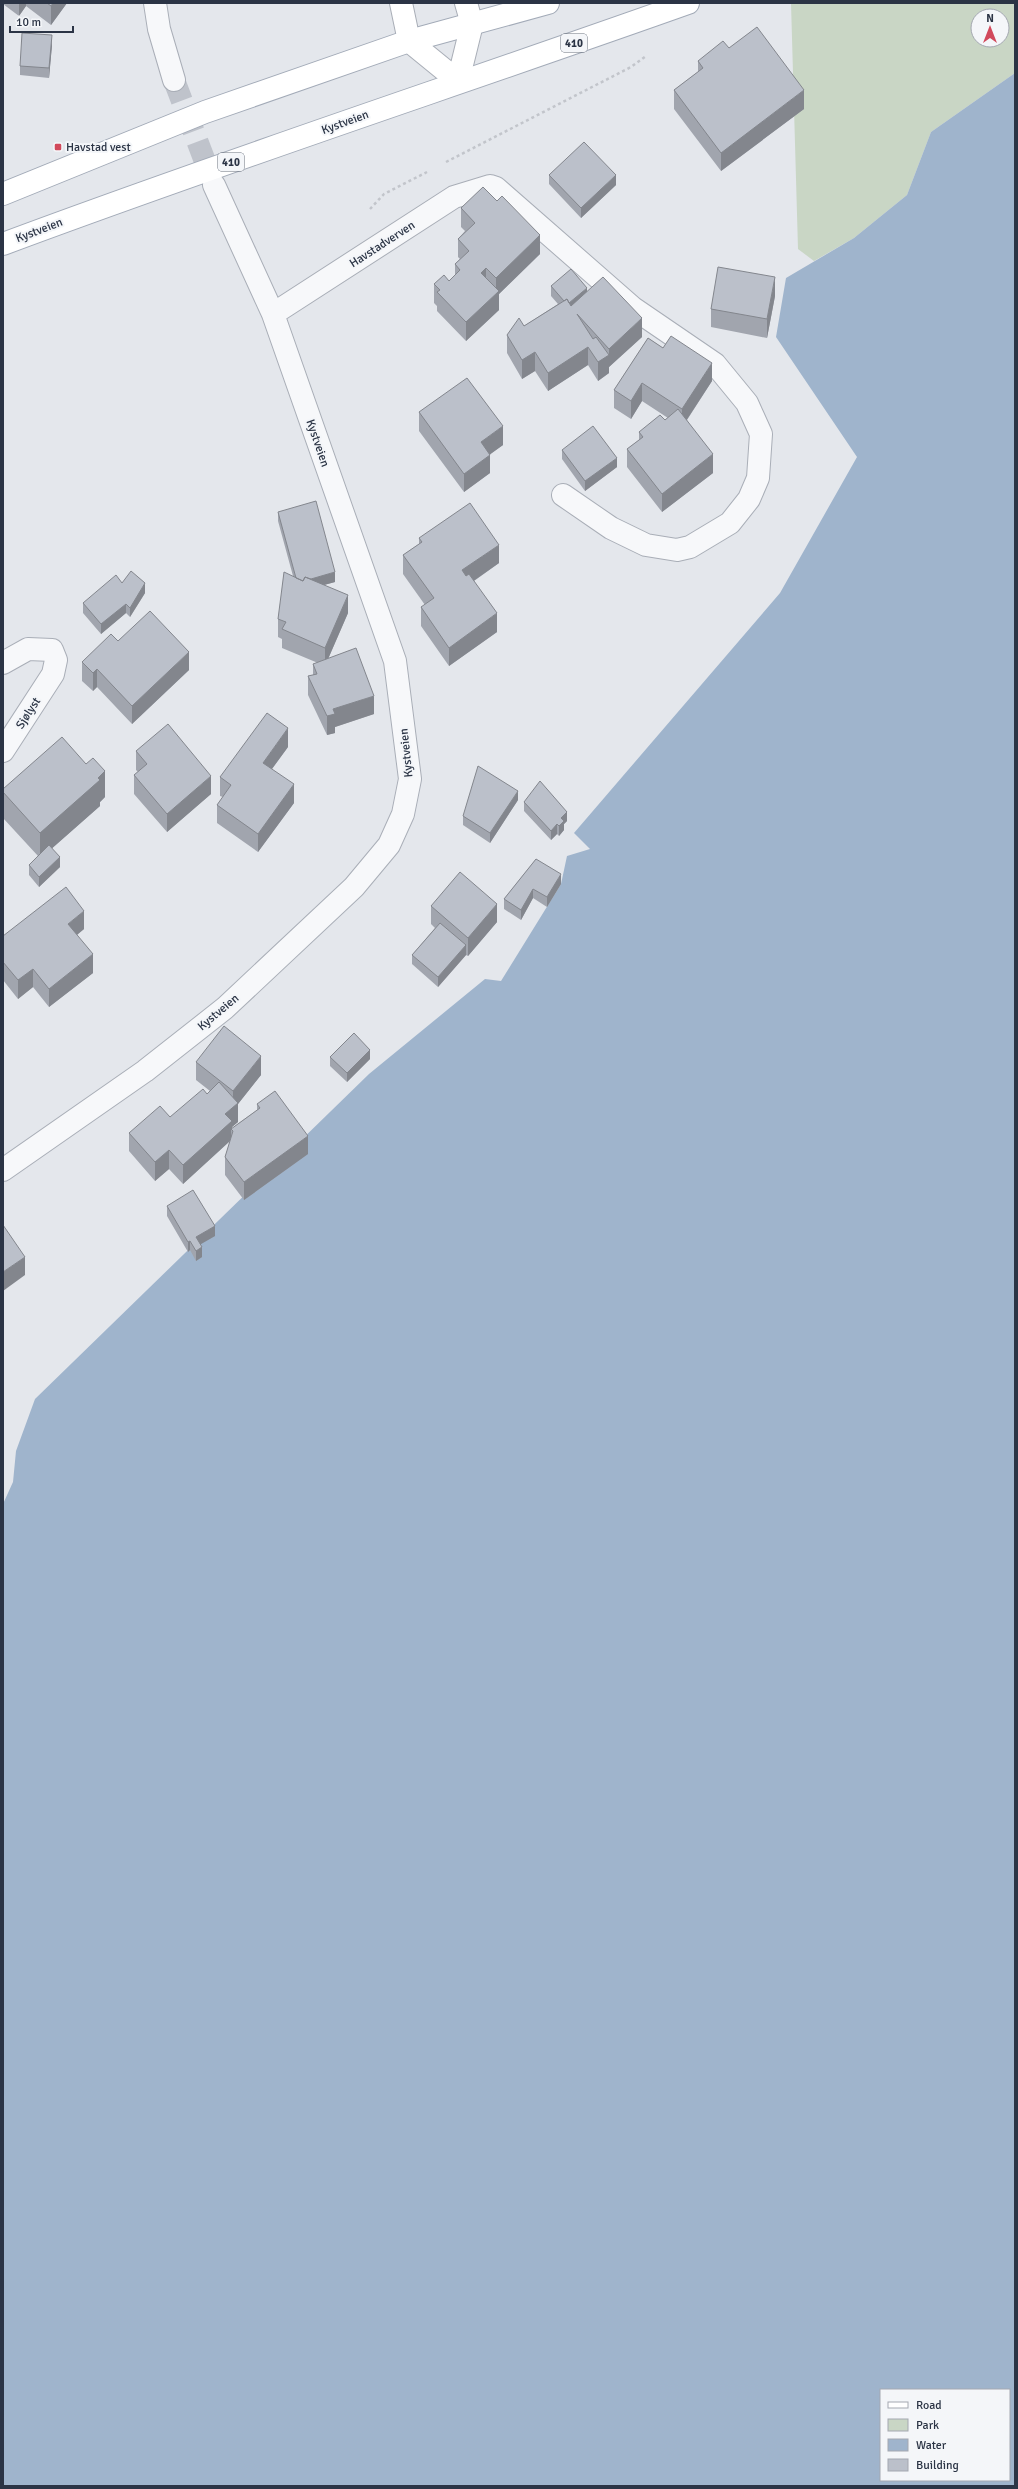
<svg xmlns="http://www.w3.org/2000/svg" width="1018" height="2489" font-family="Signika,sans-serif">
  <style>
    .green { fill: #c9d6c5; fill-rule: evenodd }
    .water { fill: #9fb4cc; fill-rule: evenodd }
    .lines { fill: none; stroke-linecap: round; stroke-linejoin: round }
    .street-tunnel { stroke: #bfc3cb; stroke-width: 22; stroke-dasharray: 22 11; stroke-linecap: butt }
    .street-casing { stroke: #a9aeb7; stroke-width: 24 }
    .secondary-casing { stroke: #a9aeb7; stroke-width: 24 }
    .primary-casing { stroke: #a3abb8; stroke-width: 24 }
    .path { stroke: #c2c5cb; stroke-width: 2.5; stroke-dasharray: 3 3; stroke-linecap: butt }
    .street { stroke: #f7f8fa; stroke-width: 22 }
    .secondary { stroke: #fff; stroke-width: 22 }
    .primary { stroke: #fff; stroke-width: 22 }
    .wall { fill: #a1a5ae }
    .shaded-wall { fill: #83868d }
    .building { fill: #bbc0ca; stroke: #83868d }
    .poi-dot { fill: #d1495b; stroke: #f4f6f9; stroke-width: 1.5 }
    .labels { text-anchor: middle; stroke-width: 4; stroke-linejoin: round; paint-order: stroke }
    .shield { fill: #f4f6f9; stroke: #676e7b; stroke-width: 1 }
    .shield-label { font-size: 11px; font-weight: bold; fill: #2b3445 }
    .street-label { font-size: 12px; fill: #2b3445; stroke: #f4f6f9 }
    .poi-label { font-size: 12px; fill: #2b3445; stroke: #f4f6f9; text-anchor: start }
  </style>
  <rect width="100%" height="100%" fill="#e4e7ec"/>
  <path class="green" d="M791,3h224v70l-84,59 -24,63 -53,43 -40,23 -16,-12zM978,16h24v24h-24z"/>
  <path class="water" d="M1015,73v2413h-1012v-982l10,-22 3,-31 19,-52 334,-325 116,-95 16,2 60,-97 6,-28 23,-7 -16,-16 206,-240 77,-136 -81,-120 10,-59 68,-40 53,-43 24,-63zM881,2390h128v90h-128z"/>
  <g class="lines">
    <path class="street-tunnel" d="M174,80l40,105"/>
    <defs>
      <path id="street" d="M155,3l4,26 15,51
        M273,314l181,-117 36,-11 6,2 137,120 82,56 32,39 14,31 -3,44 -9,21 -19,24 -40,24 -13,3 -31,-5 -35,-17 -48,-33
        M3,663l25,-14 24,1 4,10 -3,14 -50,77
        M3,1170l142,-99 80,-63 129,-121 35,-42 14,-31 7,-35 -15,-118 -122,-347 -59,-129"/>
      <path id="secondary" d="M401,3l8,38 49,40 14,-57 -6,-21"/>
      <path id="primary" d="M3,194l202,-82 204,-71 139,-38
        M3,244c227,-85 457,-160 685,-241"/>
    </defs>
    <use href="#street" class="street-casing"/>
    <use href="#secondary" class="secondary-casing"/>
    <use href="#primary" class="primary-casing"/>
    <path class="path" d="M446,162l185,-95 15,-11
      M370,209l14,-15 43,-22"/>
    <use href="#street" class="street"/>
    <use href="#secondary" class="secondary"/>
    <use href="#primary" class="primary"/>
  </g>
  <path class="wall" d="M3,3h64l-16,22 -25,-19 -7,10 -16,-12z
    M52,45l-3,33 -29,-3v-9z
    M729,48l75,61 -83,62 -47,-62v-19l24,-18v-11z
    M549,175l67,10 -35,33 -32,-34z
    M461,208l79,46 -41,40v16l-33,31 -29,-30v-5l-3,-3v-19l15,-3 6,-6v-11l5,-5 -2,-2v-18l7,-8 -4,-4z
    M551,286l36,5 55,46 -33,30v6l-11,8 -10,-16 -40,26 -13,-20 -13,8 -15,-26v-18l17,-9 34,-22 -7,-8z
    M775,296l-8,42 -56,-11v-18z
    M648,338l64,43 -25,39 26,53 -51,39 -35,-45v-18l12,-9v-8l26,-12 3,-2 -26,-17 -11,18 -17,-11v-18z
    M419,412l84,33 -13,9v19l-26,19 -45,-61z
    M562,450l55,17 -32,24 -23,-32z
    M278,512l57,70 -11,3 24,28 -20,46 46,55 -39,13v6l-8,2 -19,-40v-19l5,-1v-11l5,-1 -36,-15v-9l-4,-2v-18l15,-43 -15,-55z
    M419,538l80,25 -25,18 23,51 -48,34 -28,-40v-19l4,-2 -22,-31v-19l16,-11z
    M122,583l23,10 -15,24 -4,-4 -25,21 -18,-21v-10z
    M118,641l71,29 -57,54 -35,-37 -4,4 -11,-10v-19z
    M288,747l-16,22 22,34 -36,49 -41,-29v-18l6,-8 -3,-1v-19z
    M136,751l75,43 -44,38 -33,-38v-19l4,-3 -2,-2z
    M3,789l102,8 -5,5v4l-48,42 8,19 -21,20 -10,-12v-10l9,-9 -35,-38z
    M518,800l-28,43 -27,-18v-9z
    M524,802l43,19 -3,3v6l-5,6 -2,-2 -6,6 -27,-29z
    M536,859l25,25 -14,23 -14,-9 -12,22 -17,-11v-10z
    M431,906l66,16 -29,34 -2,-1 -28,32 -26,-23v-9l23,-27 -4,-4z
    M84,929l-7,6 16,38 -44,34 -16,-20 -15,12 -15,-19v-44z
    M330,1057l40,2 -23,23 -17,-16z
    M196,1062l65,13 -23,29v18l-6,5v1l25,-18v-6l51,50 -64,46 -19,-25v-18l5,-16 -47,43 -14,-15 -14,12 -26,-30v-18l41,-16 37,-23 3,-3 -14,-11z
    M167,1206l48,30 -15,8 2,13 -6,4 -6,-11 -2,2 -21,-36z"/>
  <path class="shaded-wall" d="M19,3h7v3l-7,10z
    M53,3h14l-16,22v-19z
    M52,35v10l-3,33v-10z
    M804,90v19l-83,62v-18z
    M616,175v10l-35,33v-10z
    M540,235v19l-41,40v16l-33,31v-19l30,-28v-16z
    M486,268v19l-5,-14z
    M775,277v19l-8,42v-19z
    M587,288v9l-20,18v-10z
    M642,318v19l-33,30v-18z
    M588,347v18l-40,26v-18z
    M535,352v19l-13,8v-19z
    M609,355v18l-11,8v-19z
    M712,363v18l-30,46v-18z
    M642,383v18l-11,18v-18z
    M503,426v19l-22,16v-19z
    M713,454v19l-51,39v-18z
    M490,455v18l-26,19v-18z
    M617,458v9l-32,24v-10z
    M499,545v18l-37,26v-19z
    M335,572v10l-37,10v-9z
    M145,583v10l-15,24v-9z
    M348,595v18l-23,53v-18z
    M126,604v9l-25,21v-10z
    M497,613v19l-48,34v-18z
    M189,652v18l-57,54v-18z
    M97,669v18l-4,4v-18z
    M374,696v18l-39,13v6l-8,2v-19l6,-7z
    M288,728v19l-25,34v-18z
    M105,771v26l-5,5v4l-60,53v-26z
    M211,776v18l-44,38v-18z
    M294,784v19l-36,49v-18z
    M518,791v9l-28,43v-10z
    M567,812v9l-3,3v6l-5,6v-10l2,-8z
    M557,824v10l-6,6v-9z
    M60,857v10l-21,20v-10z
    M561,874v10l-14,23v-10z
    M533,889v9l-12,22v-10z
    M497,904v18l-29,34v-18z
    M84,911v18l-16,13v-18z
    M466,945v10l-28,32v-10z
    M93,954v19l-44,34v-18z
    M33,969v18l-15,12v-19z
    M370,1050v9l-23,23v-9z
    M261,1056v19l-23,29v18l-6,5v3l-1,-1v11l-48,44v-19l42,-51 8,-7v-16z
    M308,1136v18l-64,46v-18z
    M169,1150v19l-14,12v-19z
    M215,1226v10l-19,11v-10z
    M190,1241v9l-2,2v-10z
    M202,1247v10l-6,4v-10z
    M25,1257v18l-22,16v-19z"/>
  <path class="building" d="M47,3h6l-2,3z
    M757,27l47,63 -83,63 -47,-63 29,-22 -5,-7 25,-20 6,7z
    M22,33l30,2 -3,33 -29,-2z
    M584,142l32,33 -35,33 -32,-33z
    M483,187l14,14 5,-5 38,39 -44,43 -10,-10 -5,5 18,18 -33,31 -29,-30 3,-2 -6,-6 10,-9 5,6 11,-11 -5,-6 14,-13 -11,-12 17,-16 -14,-15z
    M718,267l57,10 -8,42 -56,-10z
    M571,269l16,19 -18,15 -2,-4 -3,2 -13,-15z
    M603,277l39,41 -33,31 -32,-35 16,25 3,-2 13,18 -11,7 -10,-15 -40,26 -13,-21 -13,8 -15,-25 12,-17 5,8 43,-27 4,7z
    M671,336l41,27 -30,46 -40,-26 -11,18 -17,-11 34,-52 15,10z
    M467,378l36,48 -22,16 9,13 -26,19 -45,-62z
    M678,409l35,45 -51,40 -35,-45 16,-12 -4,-5 21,-17 5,5z
    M593,426l24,32 -32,23 -23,-31z
    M316,501l19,71 -24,7 -6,-2 -2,4 -7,-3 -18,-66z
    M470,503l29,42 -37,25 4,6 3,-2 28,39 -48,35 -28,-41 13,-9 -31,-43 19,-13 -3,-4z
    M131,571l14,12 -15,25 -4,-4 -25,20 -18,-21 33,-28 6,8z
    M284,572l19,9 2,-4 43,18 -23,53 -43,-19 4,-7 -8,-3z
    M150,611l39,41 -57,54 -35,-37 -4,4 -11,-11 29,-28 7,7z
    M356,648l18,48 -41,13 2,5 -8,2 -19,-40 9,-2 -4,-10z
    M267,713l21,15 -25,35 31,21 -36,50 -41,-29 14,-20 -11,-8z
    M168,724l43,52 -44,38 -33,-39 13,-11 -11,-13z
    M62,737l24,27 7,-6 12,13 -7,7 2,2 -60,53 -37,-41v-3z
    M478,766l40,25 -28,42 -27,-17z
    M540,781l27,31 -6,6 3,3 -5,5 -2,-2 -6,7 -27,-29z
    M49,845l11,12 -21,20 -10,-12z
    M536,859l25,15 -14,23 -14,-8 -12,21 -17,-11z
    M460,872l37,32 -29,34 -37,-32z
    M66,887l18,24 -16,13 25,30 -44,35 -16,-20 -15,11 -15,-18v-26z
    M440,923l26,22 -28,32 -26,-22z
    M224,1026l37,30 -28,35 -37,-29z
    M354,1033l16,17 -23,23 -17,-16z
    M219,1082l19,21 -13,11 7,7 -49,44 -14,-15 -14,12 -26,-29 31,-27 10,11 33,-28 4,5z
    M275,1091l33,45 -64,46 -19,-25 8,-26 -2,-2 29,-21 -3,-4z
    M193,1190l22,36 -19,11 6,10 -6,4 -6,-10 -2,1 -21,-36z
    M3,1225l22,32 -22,15z"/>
  <rect class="poi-dot" x="54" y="143" width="8" height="8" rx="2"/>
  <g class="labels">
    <g class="shield">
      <rect x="561" y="34" width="26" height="18" rx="3"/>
      <rect x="218" y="153" width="26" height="18" rx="3"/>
    </g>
    <g class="shield-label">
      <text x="574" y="47">410</text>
      <text x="231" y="166">410</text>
    </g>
    <g class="street-label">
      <text transform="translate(345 122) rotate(-20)" y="4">Kystveien</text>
      <text transform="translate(39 230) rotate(-21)" y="4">Kystveien</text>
      <text transform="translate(382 244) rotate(-33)" y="4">Havstadverven</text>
      <text transform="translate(318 443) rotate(71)" y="4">Kystveien</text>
      <text transform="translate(28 713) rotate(-57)" y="4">Sjølyst</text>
      <text transform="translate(406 753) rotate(-96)" y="4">Kystveien</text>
      <text transform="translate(218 1012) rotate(-40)" y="4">Kystveien</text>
    </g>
    <g class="poi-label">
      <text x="66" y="151">Havstad vest</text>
    </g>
  </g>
  <rect width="1018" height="2489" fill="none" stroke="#2b3445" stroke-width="8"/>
  <rect x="880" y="2389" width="130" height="92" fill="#f4f6f9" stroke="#a4a8b1"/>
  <rect x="888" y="2402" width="20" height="6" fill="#ffffff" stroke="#a4a8b1"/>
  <text x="916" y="2409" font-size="12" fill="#2b3445">Road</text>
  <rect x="888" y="2419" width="20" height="12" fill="#c9d6c5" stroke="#a4a8b1"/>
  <text x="916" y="2429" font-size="12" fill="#2b3445">Park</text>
  <rect x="888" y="2439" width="20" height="12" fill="#9fb4cc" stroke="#a4a8b1"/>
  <text x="916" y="2449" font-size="12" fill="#2b3445">Water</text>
  <rect x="888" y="2459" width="20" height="12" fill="#bbc0ca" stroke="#a4a8b1"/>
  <text x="916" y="2469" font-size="12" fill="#2b3445">Building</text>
  <g transform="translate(990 28)"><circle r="19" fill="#f4f6f9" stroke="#a4a8b1"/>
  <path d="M0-3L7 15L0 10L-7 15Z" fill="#d1495b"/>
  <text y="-6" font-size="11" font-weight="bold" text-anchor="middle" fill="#2b3445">N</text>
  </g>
  <path d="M10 26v6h63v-6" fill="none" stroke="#2b3445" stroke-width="2"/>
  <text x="16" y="26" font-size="12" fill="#2b3445" stroke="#f4f6f9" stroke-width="3" paint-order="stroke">10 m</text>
</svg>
